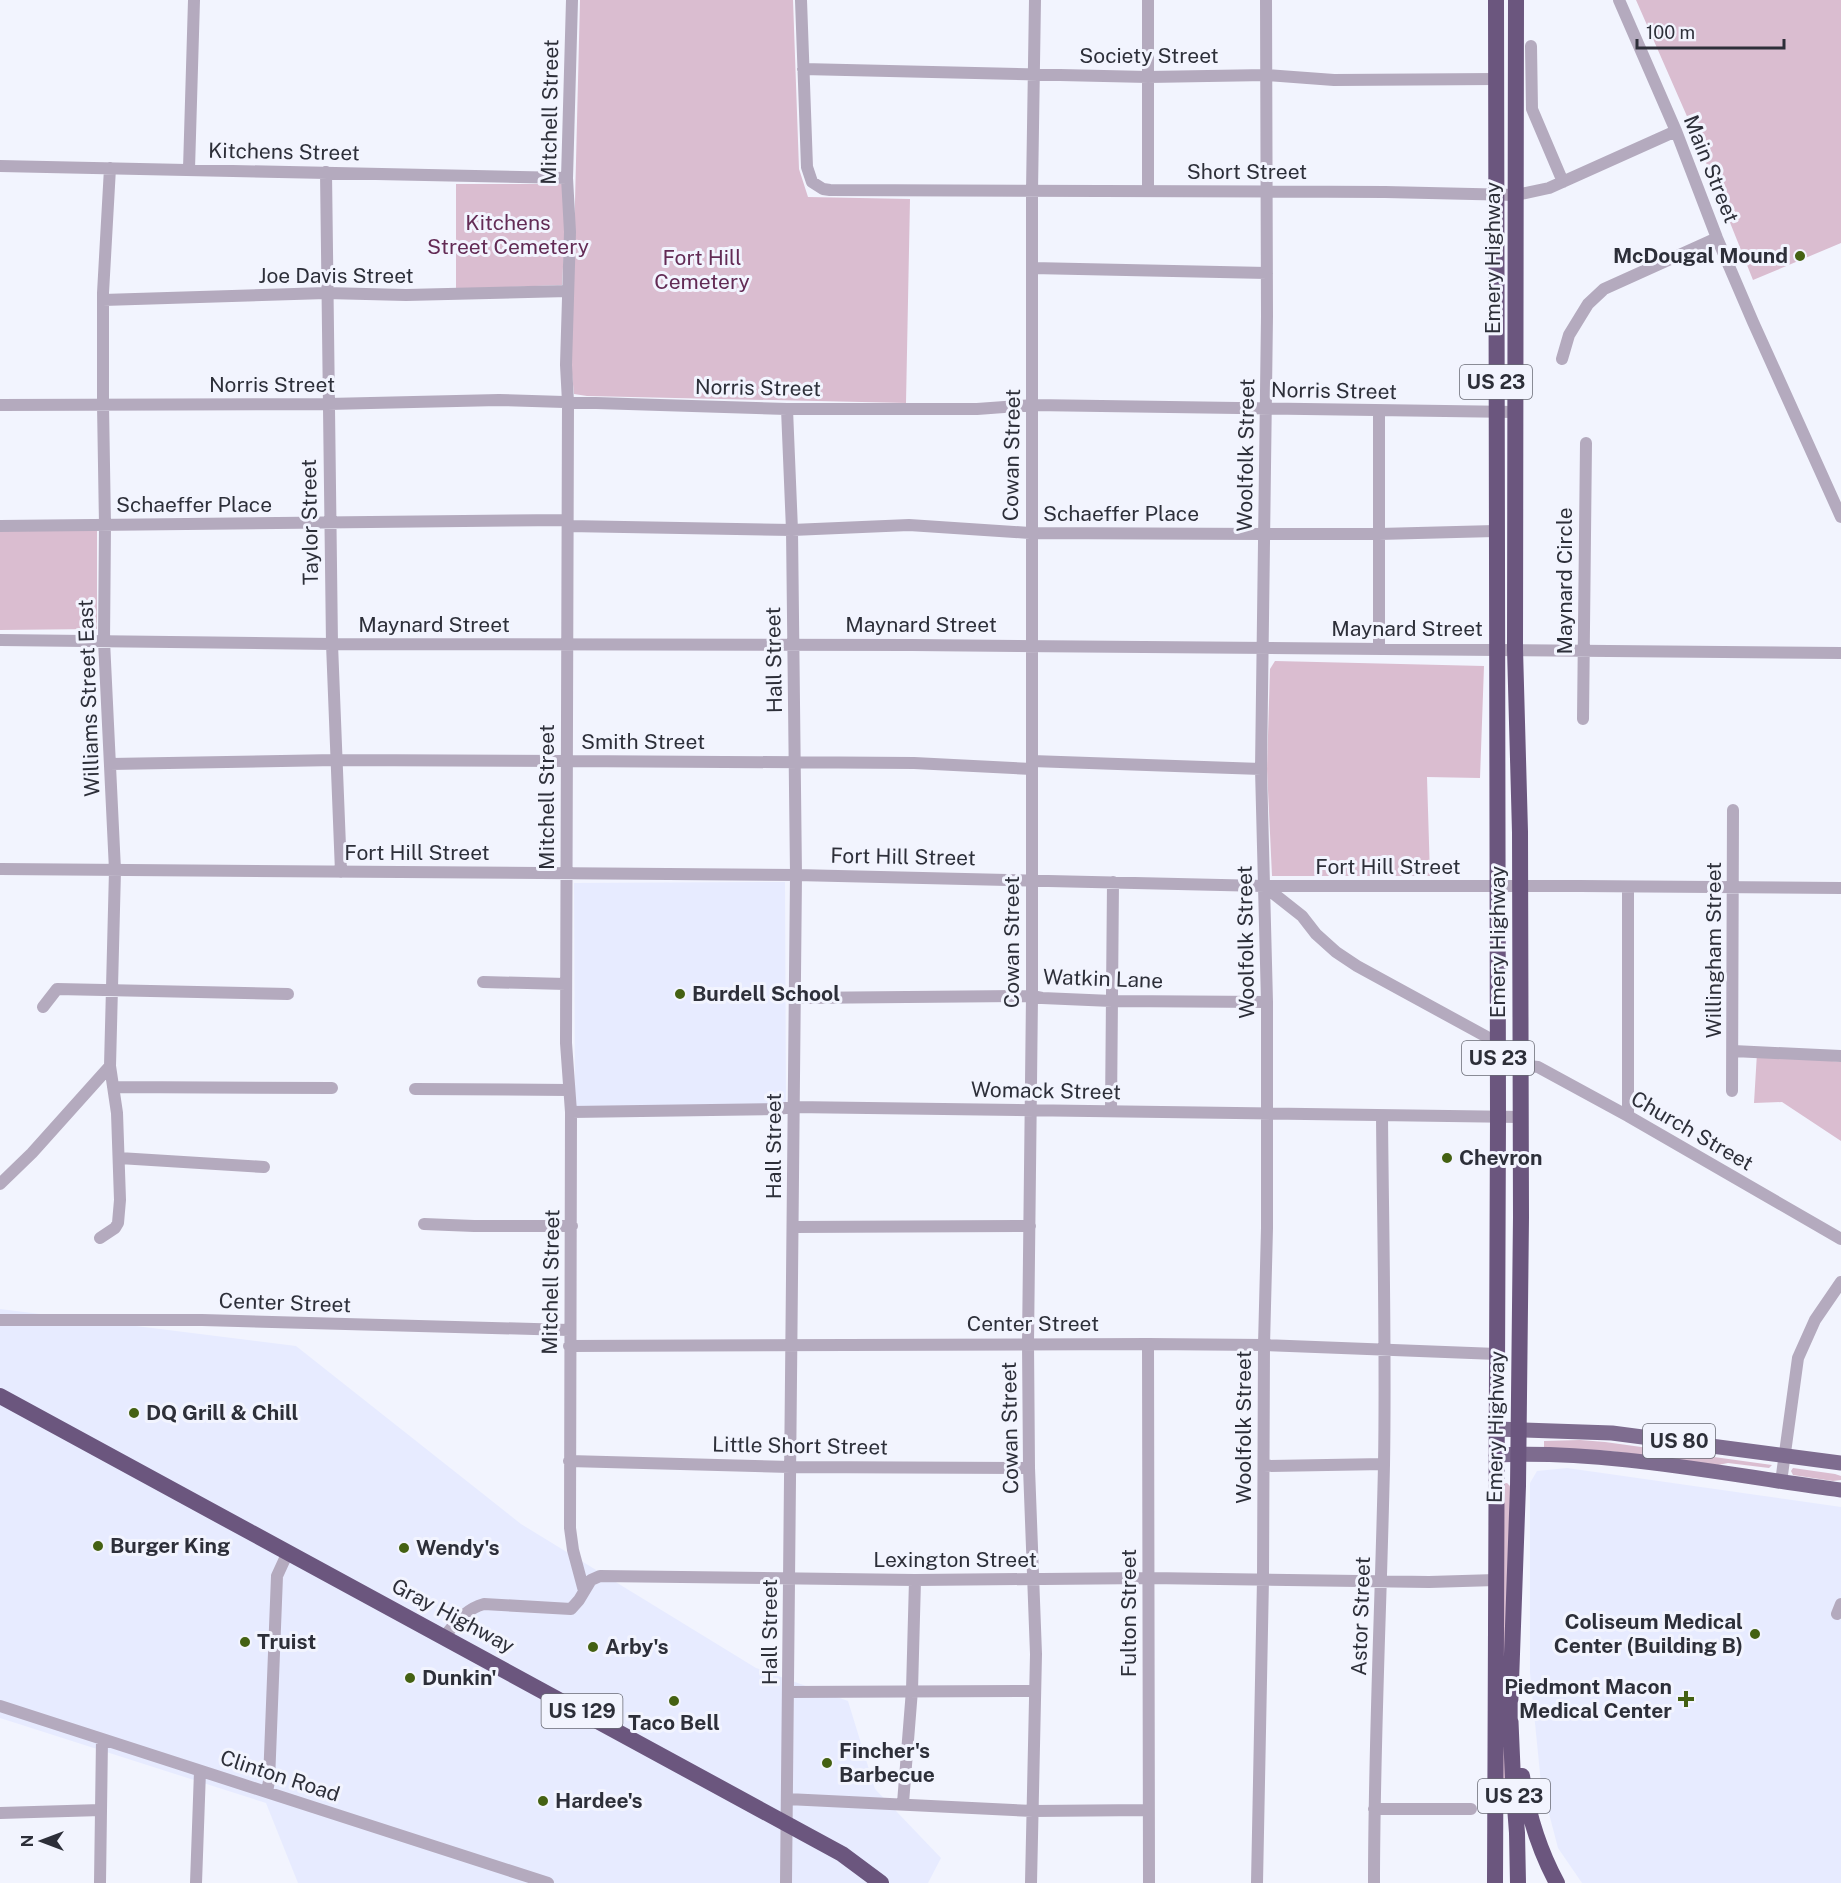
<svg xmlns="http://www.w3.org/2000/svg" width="1841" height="1883" font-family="'Public Sans',sans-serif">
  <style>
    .built { fill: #e7ebff }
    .green { fill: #dabdd0 }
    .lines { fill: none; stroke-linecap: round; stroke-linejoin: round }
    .minor { stroke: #b4aabe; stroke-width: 12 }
    .major { stroke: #7e6c8f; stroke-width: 15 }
    .highway { stroke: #6b567e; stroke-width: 16 }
    .poi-dot { fill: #446112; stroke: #f2f4fe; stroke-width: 2 }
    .labels { text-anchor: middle; stroke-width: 6; stroke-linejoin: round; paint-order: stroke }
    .shield { fill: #f2f4fe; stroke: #686a74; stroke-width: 1.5 }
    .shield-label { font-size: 20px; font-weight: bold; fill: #2d2f39 }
    .street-label { font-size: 21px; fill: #2d2f39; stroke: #f2f4fe }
    .park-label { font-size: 21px; fill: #632b55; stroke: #f2f4fe }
    .poi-label { font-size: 21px; font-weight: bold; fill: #2d2f39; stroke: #f2f4fe; text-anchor: start }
  </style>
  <rect width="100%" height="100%" fill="#f2f4fe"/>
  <path class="built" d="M785,882l1,223 -211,1 -1,-223z
    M0,1309l296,37 225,178 235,144 92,33 27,88 66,69 -13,25h-630l-32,-80 -266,-85z
    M1567,1468l274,39v376h-259l-24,-35 -17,-65 -11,-110v-190l7,-12z"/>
  <path class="green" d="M580,0h213l6,169 9,28 102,2 -4,204 -319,-7 -13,-2 -3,-30z
    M1636,0h205v243l-88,37 -60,-150z
    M456,184h107l3,28 -4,73 -106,4z
    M97,529v100l-97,1v-100z
    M1275,661l209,5 -4,112 -53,-1 3,99h-158l-5,-107 3,-100z
    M1757,1053l84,9v79l-59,-39 -28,1z
    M1580,1440l25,2 167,23 -3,3 -41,-5 -10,2 -108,-14 -66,-3v-7z
    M1793,1468l42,6 6,2v4l-8,1 -40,-6 -2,-4z
    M1507,1483l3,3 -2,293 -6,10 -1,-305z"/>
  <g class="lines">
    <path class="minor" d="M572,0l-5,178 3,54 -4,133 2,37 -2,641 5,69 -1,416 3,22 11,41
      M801,0l6,167 5,15 11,7 7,1 555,2 131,3 33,-7 127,-57
      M1619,0l57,131 41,107 36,84 88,195
      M1531,46l1,63 31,73
      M803,69l345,8 119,-2 67,5 162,-1
      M0,166l567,12
      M189,169l5,-169
      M326,172l6,472 9,228
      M1148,191v-191
      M1032,268l235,5
      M103,300l223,-7 80,2 162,-4
      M1562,359l7,-24 11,-18 8,-13 16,-15 113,-51
      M0,405l328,-1 171,-4 288,9h190l56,-4 482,7
      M1379,412v237
      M0,526l567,-6
      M568,526l224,4 117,-5 121,8 235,1h114l116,-3
      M0,640l332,4 580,1 929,8
      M1583,719l3,-276
      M1032,761l229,8
      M110,764l226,-4 231,1 347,2 118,6
      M0,869l796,6 468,11h316l261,2
      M1264,886l38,30 14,18 20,18 21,14 141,77
      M483,982l83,2
      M795,998l237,-2 10,2 70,3 155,1
      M43,1007l14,-18 231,5
      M1733,1051l108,5
      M1520,1065l18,2 90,49 213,123
      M113,1087l219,1
      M415,1089l154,1
      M1732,1091l1,-281
      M1111,1111l2,-229
      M571,1112l207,-3 15,-2 727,10
      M1628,1116v-229
      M119,1158l145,9
      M0,1184l32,-31 78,-87 5,-196 -11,-229 1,-116 -2,-120v-112l7,-125
      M424,1224l50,2h98
      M793,1227l237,-1
      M100,1238l15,-10 3,-5 2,-23 -3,-87 -7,-47
      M0,1320h202l367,10
      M1148,1344l1,539
      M569,1346l579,-2 116,1 233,9
      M569,1461l221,6 239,1
      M1264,1466l120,-2
      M1781,1482l17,-124 17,-38 26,-38
      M1837,1614l4,-10
      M443,1638c12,-14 22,-29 41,-34l87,5 8,-9 12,-20 9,-4 315,4 234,-2 280,4 67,-2
      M789,1692l246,-1
      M0,1706l548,177
      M267,1792l2,-11 8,-205 11,-24
      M787,1799l246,12 115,-1
      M903,1803l9,-113 3,-110
      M1374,1809h97
      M0,1813l101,-3
      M100,1883l2,-144
      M196,1883l4,-112
      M786,1883l10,-1008 -4,-345 -5,-121
      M1031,1883l5,-229 -7,-186 -1,-125 4,-347v-805l3,-191
      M1257,1883l6,-304 1,-234 3,-117v-226l-6,-233 6,-453 -1,-316
      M1374,1883c0,-139 7,-278 10,-418 2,-116 -1,-233 -2,-349"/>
    <path class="major" d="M1496,1429l116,4 229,30
      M1496,1455c116,-5 230,20 345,35"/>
    <path class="highway" d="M1516,0l-1,649 5,183 1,385 -3,269 -8,224 3,70 4,53 1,50
      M0,1396c281,152 562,304 842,458l39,29
      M1522,1776c6,38 17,74 35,107
      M1495,1883l3,-766 -2,-1117"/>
  </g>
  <g class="poi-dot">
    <circle cx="1800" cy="256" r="6"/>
    <circle cx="680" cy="994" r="6"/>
    <circle cx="1447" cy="1158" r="6"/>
    <circle cx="134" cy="1413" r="6"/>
    <circle cx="98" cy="1546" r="6"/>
    <circle cx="404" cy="1548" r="6"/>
    <circle cx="1755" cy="1634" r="6"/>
    <circle cx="245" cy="1642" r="6"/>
    <circle cx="593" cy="1647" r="6"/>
    <circle cx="410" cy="1678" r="6"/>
    <path d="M1683 1690h6v6h6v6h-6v6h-6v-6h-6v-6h6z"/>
    <circle cx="674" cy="1701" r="6"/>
    <circle cx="827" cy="1763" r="6"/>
    <circle cx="543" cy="1801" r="6"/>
  </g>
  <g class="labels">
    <g class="shield">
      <rect x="1460" y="365" width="72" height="34" rx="4.5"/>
      <rect x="1462" y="1041" width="72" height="34" rx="4.5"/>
      <rect x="1643" y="1424" width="72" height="34" rx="4.5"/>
      <rect x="541.5" y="1694" width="81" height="34" rx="4.5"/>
      <rect x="1478" y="1779" width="72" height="34" rx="4.5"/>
    </g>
    <g class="shield-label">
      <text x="1496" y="389">US 23</text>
      <text x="1498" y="1065">US 23</text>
      <text x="1679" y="1448">US 80</text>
      <text x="582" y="1718">US 129</text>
      <text x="1514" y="1803">US 23</text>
    </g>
    <g class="street-label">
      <text x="1149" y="63">Society Street</text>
      <text transform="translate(550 112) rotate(-89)" y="7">Mitchell Street</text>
      <text transform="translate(284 152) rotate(1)" y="7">Kitchens Street</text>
      <text transform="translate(1711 169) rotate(68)" y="7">Main Street</text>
      <text x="1247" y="179">Short Street</text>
      <text transform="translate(1493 258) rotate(-90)" y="7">Emery Highway</text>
      <text x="336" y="283">Joe Davis Street</text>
      <text x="272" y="392">Norris Street</text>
      <text transform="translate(758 388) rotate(1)" y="7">Norris Street</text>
      <text transform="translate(1334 391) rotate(1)" y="7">Norris Street</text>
      <text transform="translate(1012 455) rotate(-89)" y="7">Cowan Street</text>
      <text transform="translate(1246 455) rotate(-89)" y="7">Woolfolk Street</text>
      <text x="194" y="512">Schaeffer Place</text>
      <text x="1121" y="521">Schaeffer Place</text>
      <text transform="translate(310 522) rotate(-91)" y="7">Taylor Street</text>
      <text transform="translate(1565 581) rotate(-90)" y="7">Maynard Circle</text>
      <text x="434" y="632">Maynard Street</text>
      <text x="921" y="632">Maynard Street</text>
      <text x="1407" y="636">Maynard Street</text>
      <text transform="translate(774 660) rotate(-91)" y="7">Hall Street</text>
      <text transform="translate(89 698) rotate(-92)" y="7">Williams Street East</text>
      <text x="643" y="749">Smith Street</text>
      <text transform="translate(547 797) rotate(-90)" y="7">Mitchell Street</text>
      <text x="417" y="860">Fort Hill Street</text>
      <text transform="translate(903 857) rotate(1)" y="7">Fort Hill Street</text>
      <text x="1388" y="874">Fort Hill Street</text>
      <text transform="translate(1012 942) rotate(-90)" y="7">Cowan Street</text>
      <text transform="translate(1246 942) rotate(-91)" y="7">Woolfolk Street</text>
      <text transform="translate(1498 942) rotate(-90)" y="7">Emery Highway</text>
      <text transform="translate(1714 950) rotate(-90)" y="7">Willingham Street</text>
      <text transform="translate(1103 979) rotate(2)" y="7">Watkin Lane</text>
      <text transform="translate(1046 1091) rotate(1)" y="7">Womack Street</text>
      <text transform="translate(1692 1131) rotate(30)" y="7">Church Street</text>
      <text transform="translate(774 1146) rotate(-90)" y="7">Hall Street</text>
      <text transform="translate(551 1282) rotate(-89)" y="7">Mitchell Street</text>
      <text transform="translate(285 1303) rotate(2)" y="7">Center Street</text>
      <text x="1033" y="1331">Center Street</text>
      <text transform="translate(1244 1427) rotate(-90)" y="7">Woolfolk Street</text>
      <text transform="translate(1496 1427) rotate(-89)" y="7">Emery Highway</text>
      <text transform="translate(1010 1428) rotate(-91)" y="7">Cowan Street</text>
      <text transform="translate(800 1446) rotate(1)" y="7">Little Short Street</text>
      <text x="955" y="1567">Lexington Street</text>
      <text transform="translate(1129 1613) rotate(-90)" y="7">Fulton Street</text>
      <text transform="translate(453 1616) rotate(28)" y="7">Gray Highway</text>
      <text transform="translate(1361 1616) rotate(-88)" y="7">Astor Street</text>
      <text transform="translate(770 1632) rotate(-90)" y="7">Hall Street</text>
      <text transform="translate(280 1776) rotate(18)" y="7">Clinton Road</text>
    </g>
    <g class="park-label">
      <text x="508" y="230">Kitchens<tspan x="508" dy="24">Street Cemetery</tspan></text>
      <text x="702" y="265">Fort Hill<tspan x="702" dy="24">Cemetery</tspan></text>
    </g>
    <g class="poi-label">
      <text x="1788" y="263" text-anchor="end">McDougal Mound</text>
      <text x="692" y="1001">Burdell School</text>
      <text x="1459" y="1165">Chevron</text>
      <text x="146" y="1420">DQ Grill &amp; Chill</text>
      <text x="110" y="1553">Burger King</text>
      <text x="416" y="1555">Wendy's</text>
      <text x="1743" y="1629" text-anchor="end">Coliseum Medical<tspan x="1743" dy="24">Center (Building B)</tspan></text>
      <text x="257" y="1649">Truist</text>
      <text x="605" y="1654">Arby's</text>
      <text x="422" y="1685">Dunkin'</text>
      <text x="1672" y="1694" text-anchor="end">Piedmont Macon<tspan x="1672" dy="24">Medical Center</tspan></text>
      <text x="674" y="1730" text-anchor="middle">Taco Bell</text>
      <text x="839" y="1758">Fincher's<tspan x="839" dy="24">Barbecue</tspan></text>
      <text x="555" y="1808">Hardee's</text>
    </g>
  </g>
  <g transform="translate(42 1841) rotate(270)" stroke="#f2f4fe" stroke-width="4.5" paint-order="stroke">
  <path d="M0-4.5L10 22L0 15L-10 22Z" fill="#2d2f39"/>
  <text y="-9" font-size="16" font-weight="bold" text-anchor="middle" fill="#2d2f39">N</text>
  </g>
  <path d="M1637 39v9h147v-9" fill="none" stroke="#2d2f39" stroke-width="3"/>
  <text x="1646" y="39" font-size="18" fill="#2d2f39" stroke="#f2f4fe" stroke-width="4.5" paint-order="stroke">100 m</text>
</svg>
